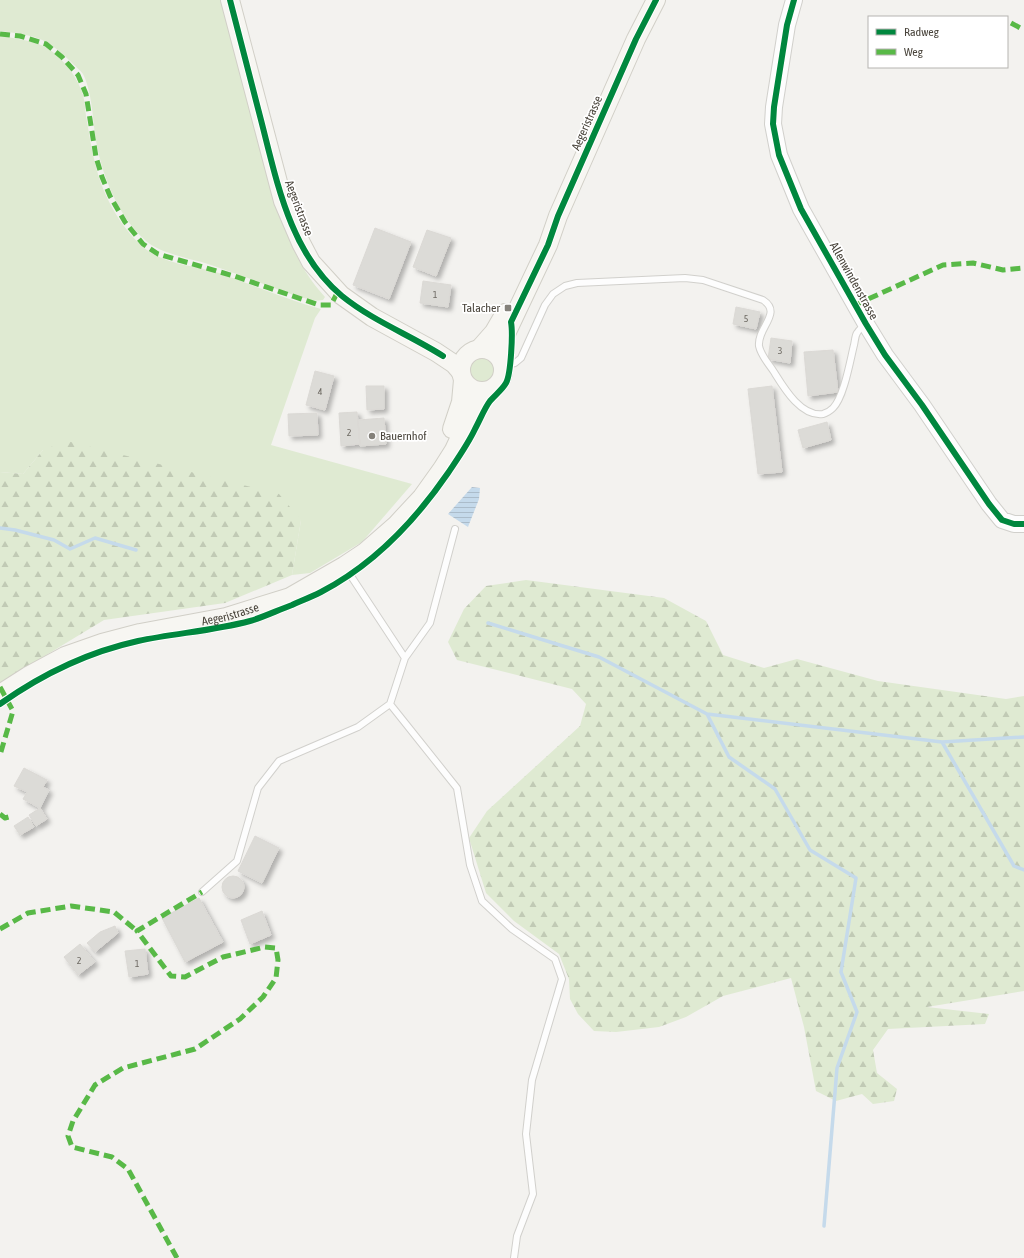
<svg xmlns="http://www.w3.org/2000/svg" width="1024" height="1258" font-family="'Asap Condensed',sans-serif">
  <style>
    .green { fill: #dfead2 }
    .forest { fill: url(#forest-firs) }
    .water { fill: url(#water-rules) }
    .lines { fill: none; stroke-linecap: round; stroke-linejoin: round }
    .stream { stroke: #c5daeb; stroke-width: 3.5 }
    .building { fill: #dcdbd7; stroke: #dbd9d5; filter: url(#shadow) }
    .service-casing { stroke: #d1d0cc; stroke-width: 8 }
    .tertiary-casing { stroke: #d1d0cc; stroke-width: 18 }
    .secondary-casing { stroke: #d1cfc7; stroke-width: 20 }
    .service { stroke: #fdfdfd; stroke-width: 6 }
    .tertiary { stroke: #fdfdfd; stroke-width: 16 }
    .secondary { stroke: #f7f6f2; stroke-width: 18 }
    .quiet { stroke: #58b947; stroke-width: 5; stroke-dasharray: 10 5; stroke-linecap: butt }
    .cycleway-casing { stroke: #fff; stroke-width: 8 }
    .cycleway { stroke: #00873e; stroke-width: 6 }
    .poi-dot { fill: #84817a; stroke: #fff; stroke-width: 1.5 }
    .labels { text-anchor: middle; stroke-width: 3.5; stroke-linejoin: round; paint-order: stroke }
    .number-label { font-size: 10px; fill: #6e6a63 }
    .street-label { font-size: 12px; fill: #49443b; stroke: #fff }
    .poi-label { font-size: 12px; fill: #49443b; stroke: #fff; text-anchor: end }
  </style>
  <defs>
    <pattern id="forest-firs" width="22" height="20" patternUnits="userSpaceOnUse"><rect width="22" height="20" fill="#dfead2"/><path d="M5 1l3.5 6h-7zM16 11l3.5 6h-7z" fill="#c1cab5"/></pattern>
    <pattern id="water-rules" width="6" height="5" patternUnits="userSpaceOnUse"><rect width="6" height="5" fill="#c5daeb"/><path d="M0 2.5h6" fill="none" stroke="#abbcca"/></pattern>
    <filter id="shadow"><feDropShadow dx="3.5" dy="3.5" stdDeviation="2" flood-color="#0004"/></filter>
  </defs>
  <rect width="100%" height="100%" fill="#f3f2ef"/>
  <path class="green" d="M0,0h221c4,15 7,30 11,44 9,31 20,60 28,91 16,58 22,115 65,162l-2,3c-14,4 -62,-18 -78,-23 -13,-5 -26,-9 -40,-14 -18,-5 -45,-10 -59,-22 -29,-25 -46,-70 -51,-107 -2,-17 -4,-45 -12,-60 -3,-4 -9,-9 -13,-13 -24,-24 -37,-26 -70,-30z
    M0,36c13,2 29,4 41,9 18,7 37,32 42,50 2,7 2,14 3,21 3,16 5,32 9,47 7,31 24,62 47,83 21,19 52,19 77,27 34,12 67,26 102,36l-6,9 -44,127 141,39 -50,58 -52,31 -18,2 9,-55 -258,-70 -20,24 -23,-2z
    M470 370a12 12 0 1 1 24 0a12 12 0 1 1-24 0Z"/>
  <path class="forest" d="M67,441l212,53 22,26 -9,55 -67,28 -121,17 -104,63v-211l23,2 20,-24z
    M526,580l138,18 42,23 17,34 41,13 33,-9 81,22 128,18 18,-3v295l-97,16 62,7 -4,10 -97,5 -15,21 4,23 20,16 -3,12 -21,3 -11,-10 -26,7 -20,-10 -12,-64 -13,-49 -68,18 -37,21 -27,10 -43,5 -22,-1 -16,-17 -8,-15 -1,-20 -10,-25 -45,-33 -28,-28 -17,-55 18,-27 93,-85 6,-22 -14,-15 -115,-29 -9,-18 16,-33 22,-23z"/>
  <path class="water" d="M472,487l8,1 -1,11 -11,28 -20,-13z"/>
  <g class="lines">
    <path class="stream" d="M0,528l15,2 39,10 16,9 25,-11 41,12
      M488,623l111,34 108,57 235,28 72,124 10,4
      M707,714l22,43 46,32 35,61 46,28 -15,94 16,40 -20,56 -13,158
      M942,742l82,-5"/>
  </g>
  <path class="building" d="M375,228l36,14 -22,57 -36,-14z
    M427,230l24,8 -15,38 -23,-9z
    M423,281l28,4 -3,22 -28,-4z
    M736,307l24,5 -4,17 -23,-5z
    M771,338l21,3 -2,22 -22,-4z
    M833,350l5,42 -30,4 -4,-44z
    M315,371l19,5 -9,34 -19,-5z
    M366,386h18v23l-17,1z
    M772,386l10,86 -24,2 -10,-85z
    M357,412l3,32 -19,2 -2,-33z
    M317,413l1,22 -29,1 -1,-22z
    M384,418l2,26 -26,2 -2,-26z
    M827,422l4,18 -28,8 -5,-18z
    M24,768l23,12 -4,7 6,3 -9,18 -17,-9 4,-7 -13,-6z
    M40,808l7,11 -11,7 -7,-11z
    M28,817l6,10 -14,8 -6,-9z
    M255,836l24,12 -17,35 -24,-12z
    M222 887a11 11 0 1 1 22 0a11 11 0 1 1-22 0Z
    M199,898l24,44 -38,20 -23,-44z
    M262,911l9,24 -21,9 -9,-24z
    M115,926l3,7 -23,19 -8,-9 13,-11z
    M80,944l15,18 -17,13 -14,-18z
    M145,949l3,25 -19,3 -4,-26z"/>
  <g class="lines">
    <defs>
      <path id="service" d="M503,366l12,-3 6,-5 24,-53 8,-11 12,-8 12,-3 108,-5 18,2 60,20c20,13 -6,28 -4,46 2,10 10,18 15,26 10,16 27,45 49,42 4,-1 7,-3 10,-6 11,-11 17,-47 21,-63 1,-4 1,-9 3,-12 2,-4 6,-6 9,-9
        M345,567l60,91 -15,46 67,84 13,77 12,36 30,28 43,30 7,20 -30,101 -6,54 7,60 -16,42 -3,22
        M405,658l25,-35 25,-94
        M202,892l35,-31 21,-73 21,-27 79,-34 32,-23"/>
      <path id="tertiary" d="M794,0l-7,25 -7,44 -6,38 -1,17 6,31 22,54 65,115 19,31 37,50 67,99 13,16 12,4h10"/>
      <g id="secondary">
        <path d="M230,0l53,201 18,42 10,19 30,33 31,22 64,35 18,12 6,7"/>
        <circle cx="482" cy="370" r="21"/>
        <path d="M479,349l15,-17 11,-19"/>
        <path d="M500,358l1,-10 4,-12 43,-91 10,-29 78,-177 20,-39"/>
        <path d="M452,429l9,-27 2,-22"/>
        <path id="s1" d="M0,694l28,-18 37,-20 37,-13 38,-10 86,-16 64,-20 54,-31 21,-14 31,-27 26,-28 20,-28 12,-19 22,-47 10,-12"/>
      </g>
    </defs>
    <use href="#service" class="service-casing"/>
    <use href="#tertiary" class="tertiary-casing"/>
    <use href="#secondary" class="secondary-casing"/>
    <use href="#service" class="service"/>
    <use href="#tertiary" class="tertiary"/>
    <use href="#secondary" class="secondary"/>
    <path class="quiet" d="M1011,23l13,7
      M0,34l20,2 26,8 16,13 16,18 8,19 10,63 6,20 8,19 15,26 18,22 15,10 76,22 85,29h12l7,-14
      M855,305l88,-40 30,-2 30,7 21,-2
      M0,687l13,24 -13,44
      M0,814l5,4 7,-2
      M0,929l28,-16 43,-7 43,6 23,19
      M177,1258l-49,-89 -16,-12 -40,-10 -4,-11 5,-15 22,-36 28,-17 72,-19 45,-30 23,-22 13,-19 2,-18 -2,-12 -11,-1 -42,10 -38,20 -14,-1 -34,-45 65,-39"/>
    <defs>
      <path id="cycleway" d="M230,0c10,40 21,80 31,120 16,62 29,133 81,176 31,25 68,39 101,60
        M794,0l-7,25 -7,44 -6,38 -1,17 6,31 22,54 65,115 19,31 37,50 67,99 13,16 12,4h10
        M0,704c41,-29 88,-52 138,-63 37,-8 75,-10 112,-20 14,-4 28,-11 42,-16 9,-4 19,-8 29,-13 52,-27 94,-71 127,-119 10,-15 20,-29 27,-44 5,-9 9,-20 15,-28 5,-6 12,-11 16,-18 5,-9 7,-50 5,-61l37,-77 10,-29 78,-177 20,-39"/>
    </defs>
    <use href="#cycleway" class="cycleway-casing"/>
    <use href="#cycleway" class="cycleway"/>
  </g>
  <g class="poi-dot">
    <rect x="504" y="304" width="8" height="8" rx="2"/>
    <circle cx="372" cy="436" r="4"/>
  </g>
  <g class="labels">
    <g class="number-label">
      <text x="435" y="298">1</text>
      <text x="746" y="322">5</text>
      <text x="780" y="354">3</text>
      <text x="320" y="395">4</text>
      <text x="349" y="436">2</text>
      <text x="79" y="964">2</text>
      <text x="137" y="967">1</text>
    </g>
    <g class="street-label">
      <text transform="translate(587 123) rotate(-66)" y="4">Aegeristrasse</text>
      <text transform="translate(299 208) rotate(69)" y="4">Aegeristrasse</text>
      <text transform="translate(854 281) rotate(61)" y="4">Allenwindenstrasse</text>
      <text dy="4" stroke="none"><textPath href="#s1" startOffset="246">Aegeristrasse</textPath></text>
    </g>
    <g class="poi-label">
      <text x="500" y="312">Talacher</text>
      <text x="380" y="440" text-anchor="start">Bauernhof</text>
    </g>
  </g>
  <rect x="868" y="16" width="140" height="52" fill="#ffffff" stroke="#b6b4b1"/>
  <rect x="876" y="29" width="20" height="6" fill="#00873e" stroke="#b6b4b1"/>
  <text x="904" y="36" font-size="12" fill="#49443b">Radweg</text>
  <rect x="876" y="49" width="20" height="6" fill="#58b947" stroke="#b6b4b1"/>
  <text x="904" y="56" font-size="12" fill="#49443b">Weg</text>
</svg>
